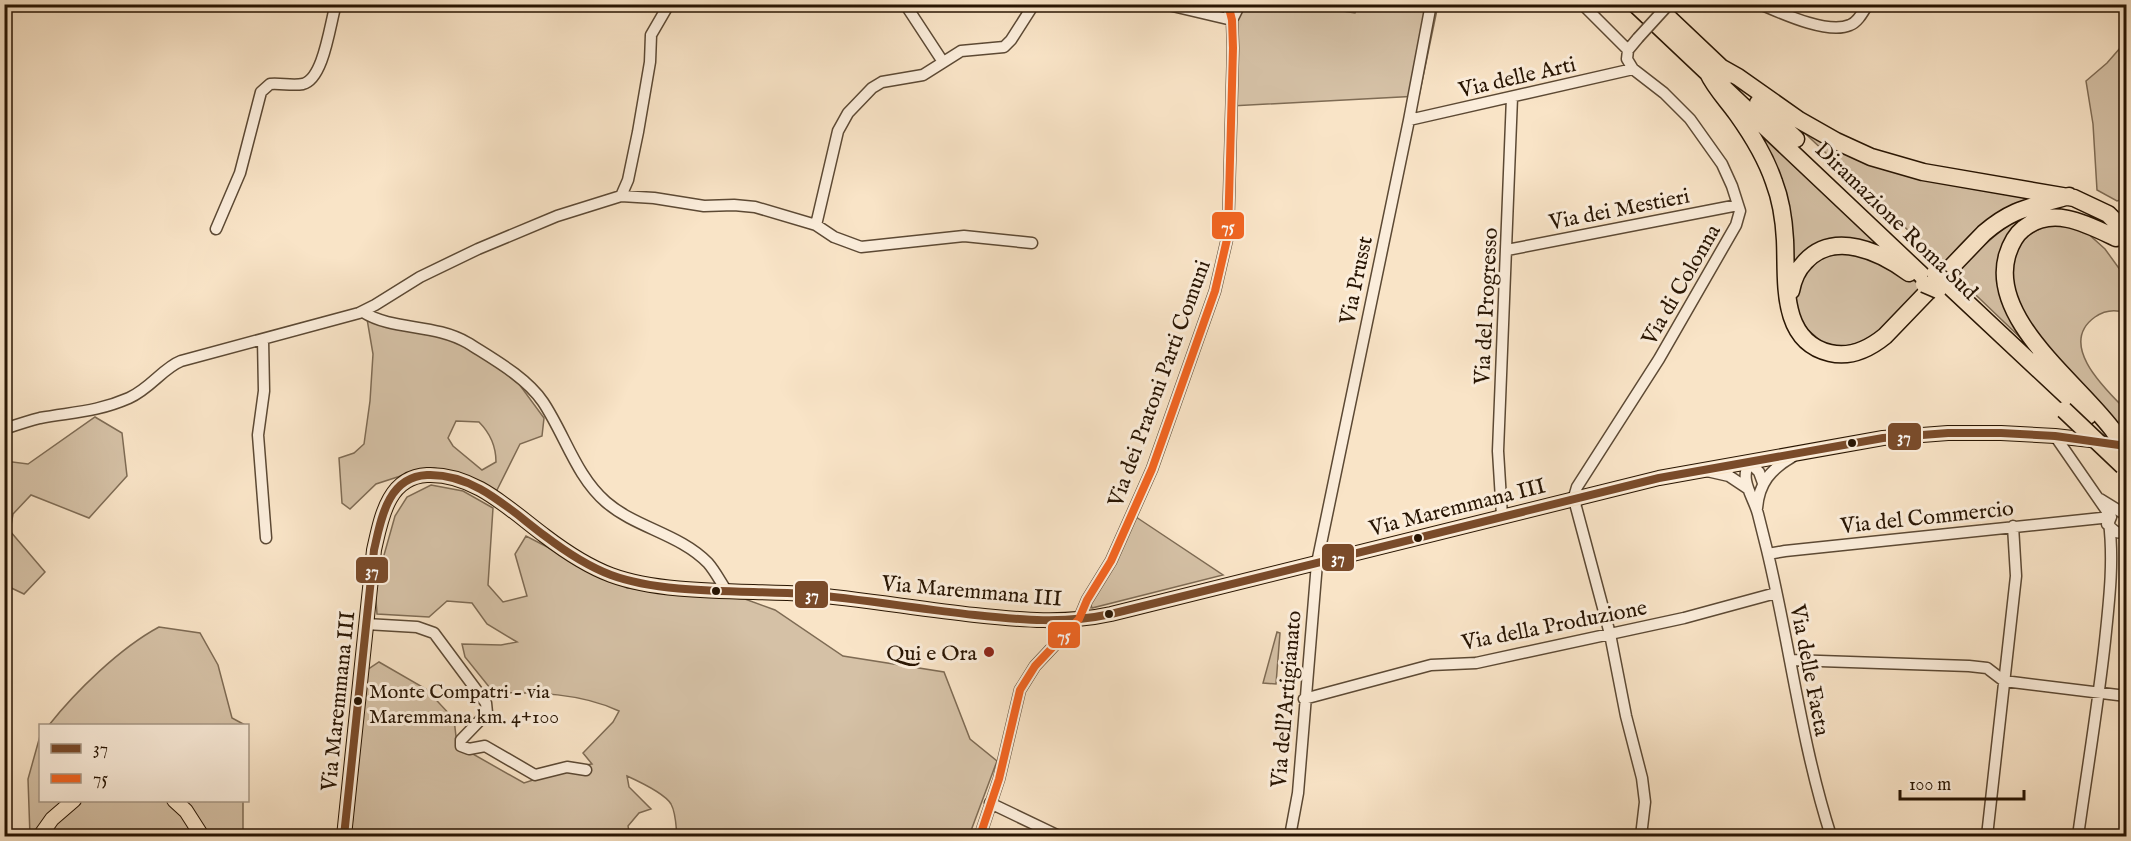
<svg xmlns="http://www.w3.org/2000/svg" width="2131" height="841" font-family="'IM FELL English',serif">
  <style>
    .green { fill: #d5c1a6; stroke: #7e6b54; stroke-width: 1.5; fill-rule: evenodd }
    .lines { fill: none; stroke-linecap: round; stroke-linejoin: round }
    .minor-casing { stroke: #5c4934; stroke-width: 13 }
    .major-casing { stroke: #281503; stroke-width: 16 }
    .highway-casing { stroke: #281503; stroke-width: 19 }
    .minor { stroke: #fbeddb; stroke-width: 10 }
    .major { stroke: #f9e4c7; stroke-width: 14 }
    .highway { stroke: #f9e4c7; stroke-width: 16 }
    .minor-bridge-casing { stroke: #5c4934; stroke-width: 13; stroke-linecap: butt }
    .highway-bridge-casing { stroke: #281503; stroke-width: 19; stroke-linecap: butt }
    .minor-bridge { stroke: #fbeddb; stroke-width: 10 }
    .highway-bridge { stroke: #f9e4c7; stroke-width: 16 }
    .bus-1-casing { stroke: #fbeddb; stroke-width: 12 }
    .bus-2-casing { stroke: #fbeddb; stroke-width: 12 }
    .bus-1 { stroke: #7a4b2a; stroke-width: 8 }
    .bus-2 { stroke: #f26522; stroke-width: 8 }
    .bus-dot { fill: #281503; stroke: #fbeddb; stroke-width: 2 }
    .poi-dot { fill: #8f2418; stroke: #fbeddb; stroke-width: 2 }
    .labels { text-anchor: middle; stroke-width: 6; stroke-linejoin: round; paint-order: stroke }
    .bus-label { font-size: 20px; fill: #281503; stroke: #fbeddb; text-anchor: start }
    .street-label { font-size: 22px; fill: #281503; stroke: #fbeddb }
    .poi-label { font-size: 22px; fill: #281503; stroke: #fbeddb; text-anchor: end }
    .line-badge { stroke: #fbeddb; stroke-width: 2 }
    .badge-label { font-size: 16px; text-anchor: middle; font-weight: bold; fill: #fff }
  </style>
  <rect width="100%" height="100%" fill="#f9e4c7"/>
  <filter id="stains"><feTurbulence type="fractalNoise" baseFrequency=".00333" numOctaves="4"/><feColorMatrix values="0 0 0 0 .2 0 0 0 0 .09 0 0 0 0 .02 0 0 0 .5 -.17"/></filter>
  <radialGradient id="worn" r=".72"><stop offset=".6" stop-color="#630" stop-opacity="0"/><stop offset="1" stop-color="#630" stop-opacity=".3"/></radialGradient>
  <path class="green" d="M1240,5h63l52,8 4,-8h79l-19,91 -188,10 2,-58z
    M2126,46v152l-9,3 -20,-11 -4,-66 -7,-43 21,-18 14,-16z
    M1794,123l41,21 204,53c-41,8 -70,35 -95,67z
    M1760,134l125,117 -17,-7 -76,21z
    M2030,215l-31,41 -1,22 53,89 -98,-94c26,-20 45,-47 77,-58z
    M2054,224l31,7 20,18 21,29v35c-11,-4 -21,-3 -31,4 -38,27 10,72 31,93v27l-23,-24 -69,-81 -19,-34 -4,-34 12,-26 20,-11z
    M1841,249l66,25 15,14 -51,52 -29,7 -19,-4 -16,-14 -10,-17 -2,-21 13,-25z
    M367,319l79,16 34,19 39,30 25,34 -2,18 -22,8 -24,48 -39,-19 -23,-5 -21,4 -37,12 -26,25 -8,-6 -3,-45 15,-5 10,-9 6,-43 3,-47zM456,421l23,1c11,11 17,23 17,40l-14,8 -29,-24 -5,-8z
    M95,417l27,16 5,43 -38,42 -58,-23 -18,19 -3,17 35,41 -21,22 -19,-9v-124l23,3z
    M431,485l32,6 30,17 -5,77 15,17 24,-6 -12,-42 11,-18 101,52 118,11 30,11 68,46 101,16 26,67 27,22 -28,75h-292c-1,-10 -1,-23 -6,-32 -6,-10 -33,-23 -44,-28l2,11 22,22 -12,4 -11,13 2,10h-279l16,-166 12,-8 47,27 28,30 3,26 67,38 49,-16 19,-3 -9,-11 30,-31 6,-11c-38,-18 -84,-19 -125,-18l-29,-36 -3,-13 39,1 16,-3 -30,-18 -15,-21 -25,-2 -18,16 -52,-3 -2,-27 20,-71 12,-19z
    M1136,517l87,58 -131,33 -2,-6z
    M159,627l41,6 18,32 14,53 13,7h-196c27,-34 71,-77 110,-98z
    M1277,632l3,1 -4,51 -13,-1z
    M40,736v64l203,1v35h-213l-2,-57z"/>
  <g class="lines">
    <defs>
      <path id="minor" d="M905,4l38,58
        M1164,4l68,16
        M1582,4l46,46
        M1760,4c21,9 68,31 90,21 8,-3 13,-13 18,-21
        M1232,20l8,-16
        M1638,38l-10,12 -1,9 6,10 31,24 26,26 32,45 10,22 8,25 -4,14 -77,134 -82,128 -3,10 2,10 34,127 16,82 16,62 3,24 -4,34
        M1409,120l224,-51
        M621,196l7,-16 10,-48 12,-70 1,-27 18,-31
        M816,225l22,-94 10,-18 24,-25 10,-6 41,-7 38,-24 43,-4 7,-7 23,-36
        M216,229l24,-56 21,-81 9,-8c11,-1 22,2 33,0 21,-5 27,-61 33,-80
        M1507,250l231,-45
        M363,312c30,19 71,11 105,31 25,16 58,34 75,59 22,33 33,74 63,100 30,26 74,32 102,61 7,8 12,18 18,27
        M263,339l1,52 -6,44 8,103
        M4,429c12,-4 24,-8 36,-11 33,-6 57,-6 89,-20 22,-10 34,-30 52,-37l178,-48 16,-8 45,-28 58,-28 79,-33 64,-20 33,2 50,8 30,-1 21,2 61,18 18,12 27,10 103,-11 68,7
        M2055,436l56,81 -2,5c5,40 0,80 -4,119 -7,65 -18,130 -27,195
        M1707,471l22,5 18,12
        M1763,483l-4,-11 -9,-9c-12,15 4,35 8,51 3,12 6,24 9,36 23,95 34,193 64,286
        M2100,499l26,16
        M1757,508c2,-25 14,-39 35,-51
        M1502,516l-4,-65 14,-354
        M2107,524c7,6 10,12 19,6
        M1768,554l17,-3 326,-34
        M366,624l51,3 17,6 52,70 1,10 -26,27v6l8,3 16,-3 50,29 32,-8 19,3
        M1790,660l179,6 18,2 17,13
        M2004,681l122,15
        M1304,699l127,-34 45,-2 208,-45 92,-25
        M990,803l69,33
        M980,836l19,-57 21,-89 15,-24 44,-47 8,-19 24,-39 41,-92 63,-178 13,-56 5,-187 -1,-28 -4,-16
        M1290,836l8,-43 19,-230 92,-443 22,-116
        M1987,836l29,-260 -3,-50"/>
      <path id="major" d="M174,800l12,11 16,25
        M40,836l12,-17 22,-19
        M344,836l30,-286c7,-30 13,-73 53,-75 47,-2 83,35 118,61 21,16 42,30 66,39 54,20 136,15 194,19 57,5 114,15 170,21 46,5 90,9 136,-1l548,-136 224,-40 65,-5h53l54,3 44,5"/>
      <path id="highway" d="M1635,4l293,277
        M1654,4l75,71
        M1722,68l16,9 61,43 37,21 35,16 52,15 151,26 34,16 18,18
        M1708,73c7,15 19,27 29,41 15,21 29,44 37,68 7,18 10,39 11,58 2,40 -6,101 45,113 21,5 39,-4 55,-17l99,-103c30,-26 49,-26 85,-37
        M1758,103l38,36
        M1946,283l142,133
        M1791,291c2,-11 6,-21 14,-29 29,-32 76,-10 104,11
        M2115,433c-34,-48 -126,-112 -108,-177 3,-10 7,-20 16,-27 29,-24 64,-5 93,9"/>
    </defs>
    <use href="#minor" class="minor-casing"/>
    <use href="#major" class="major-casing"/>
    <use href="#highway" class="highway-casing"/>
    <use href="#minor" class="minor"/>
    <use href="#major" class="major"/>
    <use href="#highway" class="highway"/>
    <defs>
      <path id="minor-bridge" d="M1638,38l31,-34"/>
      <path id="highway-bridge" d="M1935,273l11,10
        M1924,284l14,6
        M2064,410l59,56
        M2115,433l9,17"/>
    </defs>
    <use href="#minor-bridge" class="minor-bridge-casing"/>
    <use href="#highway-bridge" class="highway-bridge-casing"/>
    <use href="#minor-bridge" class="minor-bridge"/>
    <use href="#highway-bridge" class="highway-bridge"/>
    <defs>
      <path id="bus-1" d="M344,836l30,-286c7,-30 13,-73 53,-75 47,-2 83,35 118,61 21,16 42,30 66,39 54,20 136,15 194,19 57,5 114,15 170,21 46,5 90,9 136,-1l548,-136 224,-40 65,-5h53l54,3 71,10"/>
      <path id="bus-2" d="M980,836l19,-57 21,-89 15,-24 44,-47 8,-19 24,-39 41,-92 63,-178 13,-56 5,-187 -1,-28 -4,-16"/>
    </defs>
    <use href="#bus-1" class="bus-1-casing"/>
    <use href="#bus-2" class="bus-2-casing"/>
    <use href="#bus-1" class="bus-1"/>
    <use href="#bus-2" class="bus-2"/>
  </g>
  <g class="bus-dot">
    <circle cx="1852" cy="443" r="5"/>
    <circle cx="1418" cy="538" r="5"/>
    <circle cx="716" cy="591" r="5"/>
    <circle cx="1109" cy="614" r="5"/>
    <circle cx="358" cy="701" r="5"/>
  </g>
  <circle class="poi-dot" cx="989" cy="652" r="6"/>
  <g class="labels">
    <g class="bus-label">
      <text x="369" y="698">Monte Compatri - via<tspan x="369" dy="25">Maremmana km. 4+100</tspan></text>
    </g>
    <g class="street-label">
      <text transform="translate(1517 76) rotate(-13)" y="8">Via delle Arti</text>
      <text transform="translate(1619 208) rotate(-11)" y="8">Via dei Mestieri</text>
      <text transform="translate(1897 220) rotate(44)" y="8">Diramazione Roma Sud</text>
      <text transform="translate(1355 280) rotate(-78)" y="8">Via Prusst</text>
      <text transform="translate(1680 284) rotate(-60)" y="8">Via di Colonna</text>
      <text transform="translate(1485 306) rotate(-87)" y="8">Via del Progresso</text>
      <text transform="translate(1158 383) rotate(-70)" y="8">Via dei Pratoni Parti Comuni</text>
      <text transform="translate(1457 506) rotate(-14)" y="8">Via Maremmana III</text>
      <text transform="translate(1927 516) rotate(-6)" y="8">Via del Commercio</text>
      <text transform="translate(972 590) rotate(5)" y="8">Via Maremmana III</text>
      <text transform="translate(1554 624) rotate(-11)" y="8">Via della Produzione</text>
      <text transform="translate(1811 670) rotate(79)" y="8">Via delle Faeta</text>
      <text transform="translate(1285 699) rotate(-85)" y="8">Via dell'Artigianato</text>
      <text transform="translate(337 701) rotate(-84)" y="8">Via Maremmana III</text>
    </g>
    <g class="poi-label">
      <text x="977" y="660">Qui e Ora</text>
    </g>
  </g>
  <g class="line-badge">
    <rect x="1211" y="211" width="34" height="29" rx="6" fill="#f26522"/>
    <rect x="1887" y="422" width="35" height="29" rx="6" fill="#7a4b2a"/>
    <rect x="1321" y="543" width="34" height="29" rx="6" fill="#7a4b2a"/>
    <rect x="355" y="556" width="34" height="28" rx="6" fill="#7a4b2a"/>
    <rect x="794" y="580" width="35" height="29" rx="6" fill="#7a4b2a"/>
    <rect x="1047" y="621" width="34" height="28" rx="6" fill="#f26522"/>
  </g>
  <g class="badge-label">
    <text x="1228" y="232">75</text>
    <text x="1904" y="442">37</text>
    <text x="1338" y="563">37</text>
    <text x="372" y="576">37</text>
    <text x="812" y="600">37</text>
    <text x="1064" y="641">75</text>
  </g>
  <rect width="2131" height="841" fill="none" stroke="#f9e4c7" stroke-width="24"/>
  <rect x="6" y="6" width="2119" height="829" fill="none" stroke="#281503" stroke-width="3"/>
  <rect x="12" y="12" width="2107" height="817" fill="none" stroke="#281503" stroke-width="1.5"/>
  <rect x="39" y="724" width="210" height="78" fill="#fbeddb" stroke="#a79785" stroke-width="1.5"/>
  <rect x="51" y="744" width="30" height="9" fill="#7a4b2a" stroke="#a79785" stroke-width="1.5"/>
  <text x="93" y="754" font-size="18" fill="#281503">37</text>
  <rect x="51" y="774" width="30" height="9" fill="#f26522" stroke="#a79785" stroke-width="1.5"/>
  <text x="93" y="784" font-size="18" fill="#281503">75</text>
  <path d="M1900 790v9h124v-9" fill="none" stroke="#281503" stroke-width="3"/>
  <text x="1909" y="790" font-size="18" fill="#281503" stroke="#fbeddb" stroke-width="4.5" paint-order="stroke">100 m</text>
  <rect width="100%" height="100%" filter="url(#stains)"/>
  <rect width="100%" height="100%" fill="url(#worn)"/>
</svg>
